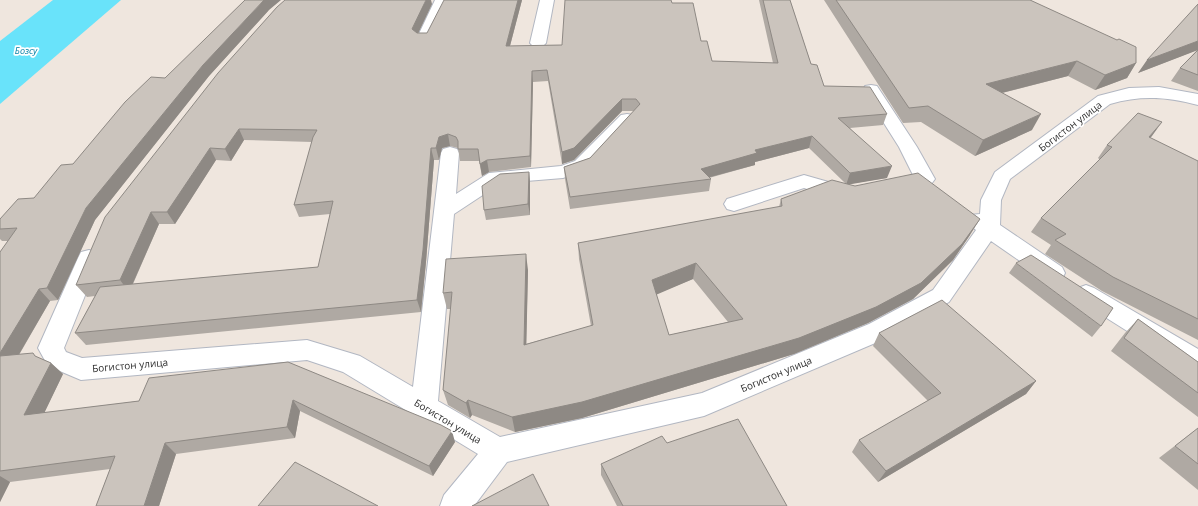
<svg xmlns="http://www.w3.org/2000/svg" width="1198" height="506" font-family="'Open Sans',sans-serif">
  <style>
    .water { fill: #69e3fa }
    .lines { fill: none; stroke-linecap: round; stroke-linejoin: round }
    .minor-casing { stroke: #b2b7c2; stroke-width: 2 }
    .minor { fill: #fff; fill-rule: evenodd }
    .wall { fill: #afa9a3; fill-rule: evenodd }
    .shaded-wall { fill: #8e8984 }
    .building { fill: #cbc4bd; stroke: #8e8984; fill-rule: evenodd }
    .labels { text-anchor: middle; stroke-width: 3.5; stroke-linejoin: round; paint-order: stroke }
    .far-water-label { font-size: 9px; font-style: italic; fill: #027fa5; stroke: #fff }
    .street-label { font-size: 10px; fill: #2d2d2d; stroke: #fff }
  </style>
  <rect width="100%" height="100%" fill="#efe6de"/>
  <path class="water" d="M53,0h68l-121,104v-63z"/>
  <g class="lines">
    <defs>
      <path id="minor" d="M435,0h14l-20,43h-10l-3,-3z
        M540,0h14l-8,43 -3,3h-10l-3,-3z
        M871,85l6,1 40,61 18,32 -3,4 -7,2 -7,-2 -3,-4 -16,-32 -36,-57 2,-4z
        M1159,87l39,7v11c-31,-8 -57,-10 -88,-1l-100,75 -9,21 -1,25 62,42 3,6 -3,6 -8,2 -8,-2 -55,-38 -42,61 -62,36 -183,78 -197,46 -33,44h-34l4,-11 34,-41 -135,-82 -36,-12 -226,20 -33,-14 -10,-18 40,-90 3,-6 8,-2 8,2 3,6 -36,90 2,4 16,6 225,-18 53,16 53,31 28,-234 2,-4 7,-2 7,2 2,4 -3,41 33,-21 72,-7 14,-5 46,-46 6,-1 6,1 3,4 -47,50 -26,9 -62,5 -47,31 -16,187 62,36 202,-44 167,-69 64,-34 43,-60 -6,-5 -3,-5 3,-5 10,-1 1,-14 14,-28 103,-76 31,-8z
        M804,175l49,14 3,5 -3,5 -7,2 -42,-13 -70,23 -7,-2 -3,-5 3,-5z
        M1086,285l8,3 104,61v24l-9,-3 -111,-70 -4,-6 4,-6z"/>
    </defs>
    <use href="#minor" class="minor-casing"/>
    <use href="#minor" class="minor"/>
  </g>
  <path class="wall" d="M522,0l-12,46 52,-1 110,-42 29,38 11,20 61,2 -14,-63h31l21,64 13,22 63,28 -4,11 -33,3 37,50 -39,6 122,51 -17,25 -40,39 -45,24 -74,31 -212,64 -67,14 -43,-17 -2,3 -22,-13 -5,-15 8,-81h-4l-4,-16 85,-23 -2,74 65,-18 -12,-67 -1,-16 201,-36 2,-8 64,-16 -36,-35 -54,14v3l-46,13 2,1 -2,12 -139,18 -5,-30 -1,-12 26,-9 44,-47h-12l-48,49 -12,4 -14,-83 -15,1 -2,85 -42,5 -7,4 -3,-15h-19l-2,-13 -8,-2 -8,2 -3,12h-5l-8,102 -5,50 -335,33 -11,-12 20,-37 -8,1 -11,-12 201,-278 155,-3 -14,29h9zM244,140l68,2 -18,63 5,12 31,-3 -12,53 -185,17 26,-60h16l41,-64 15,1zM693,279l35,43 -59,13 -13,-41z
    M824,0h206l106,63 -9,15 -32,12 -27,-14 -66,17 30,37 -57,26 -54,-34 -18,1z
    M1198,4v87l-27,-10 9,-13 17,-18 -59,23z
    M269,10l-60,66 -114,144 -37,80 -8,1 -31,54 18,2 14,6 12,11 -19,39 95,-12 149,-39 167,80 -22,34 -133,-65 -5,27 -119,16 -17,52h-63l14,-37 -100,13 -10,20v-250l8,-11h-6l-2,-2v-20l34,-21 39,-34 92,-86z
    M1150,138l48,23v179l-96,-49 -57,-37 6,-9 -20,-13 10,-14 59,-58 -2,-2 9,-13z
    M529,172l1,10v33l-44,5 -2,-10z
    M1016,263l85,63 -9,11 -83,-64z
    M1138,319l60,43v55l-87,-66 14,-18z
    M879,333l157,48 -10,13 -148,88 -26,-30 7,-12 69,-39 -55,-55z
    M1198,428v62l-39,-32z
    M667,443l120,63h-170l-16,-31v-11z"/>
  <path class="shaded-wall" d="M264,0h17l-12,10 -60,66 -114,144 -37,80 -11,-12 39,-80 117,-143z
    M426,0h5l1,4 -17,36 -3,-11z
    M518,0h4l-15,57 -1,-11z
    M1198,41v9l-60,23 9,-13z
    M1077,61l-9,15 -90,23 8,-15z
    M1136,63l-9,15 -32,12 10,-15z
    M532,71l1,11 -2,85 -1,-11z
    M622,99v12l-48,49 -12,4v-12z
    M1041,114l-9,16 -57,26 8,-16z
    M1162,122l-10,14 -13,15 10,-14z
    M239,129l5,11 -13,21 -6,-12z
    M448,134l2,12 -8,2 -3,12 -3,-12 3,-11z
    M812,136l-3,12 -54,14v3l-56,15 2,-11 54,-19z
    M210,148l6,12 -41,64 -8,-12z
    M431,148l3,12 -8,102 -5,50 -4,-12z
    M487,160l2,12 -7,4 -2,-12z
    M892,166l-5,12 -41,7 4,-12z
    M529,172l1,10v33l-2,-11z
    M151,212l8,12 -30,68 -9,-12z
    M980,219l-10,16 -17,25 -40,39 -45,24 -74,31 -212,64 -67,14 -3,-15z
    M526,254l2,16 -2,91 -2,-16z
    M696,263l-3,16 -42,18 1,-17z
    M39,289l11,12 -39,67 -11,-9v-6z
    M51,363l12,11 -25,52 -14,-11z
    M1036,381l-10,13 -148,88 8,-11z
    M293,400l7,11 -5,27 -8,-11z
    M468,400l4,15 -2,3 -4,-15z
    M452,431l3,11 -22,34 -4,-10z
    M165,443l11,11 -17,52h-15z
    M0,476l10,6 -10,20z"/>
  <path class="building" d="M245,0h19l-61,65 -117,143 -39,80 -8,1 -39,64v-101l17,-24 -17,1v-10l18,-20 16,-1 27,-33 12,-1 52,-62 26,-25 14,1z
    M285,0h141l-14,29 5,4h10l17,-33h74l-12,46 56,-1 3,-45h106l1,3h21l8,38h6l5,20 66,2 -15,-63h27l21,64 6,1 7,21 46,1 17,27 -49,4 54,48 -42,7 -38,-37 -57,14 2,3 -56,16 10,10 -141,18 -6,-30 26,-9 50,-54 -4,-5h-14l-48,49 -12,4 -15,-82 -15,1 -2,85 -43,4 -7,4 -2,-15h-20v-8l-2,-4 -8,-3 -9,3 -3,11h-5l-8,102 -6,50 -342,33 25,-46 218,-20 15,-66 -39,4 19,-68 4,-7 -78,-1 -14,20 -15,-1 -43,64h-16l-31,68 -44,5 29,-68 113,-144 59,-66z
    M836,0h194l87,40 2,-1 17,8v16l-31,12 -28,-14 -91,23 55,30 -58,26 -55,-34 -19,2z
    M1198,4v37l-51,19z
    M1198,50v25l-18,-7z
    M1138,113l24,9 -13,15 49,24v158l-85,-42 -58,-37 11,-6 -25,-16 71,-71 -5,-2z
    M529,172l-1,32 -44,6 -2,-24 18,-12z
    M918,173l62,46 -18,25 -41,39 -45,24 -77,31 -217,64 -70,15 -44,-17 -2,3 -23,-13 9,-98 -9,1 3,-34 80,-5 -2,91 69,-20 -15,-82 204,-37 -1,-7 51,-19 23,6zM696,263l47,56 -74,16 -17,-55z
    M1031,255l82,53 -12,18 -85,-63z
    M942,300l94,81 -150,90 -27,-31 82,-47 -62,-60z
    M1138,319l60,43v31l-74,-55z
    M33,353l2,3 16,7 -27,52 115,-14 10,-23 139,-16 153,63 11,6 -23,35 -136,-66 -6,27 -122,16 -21,63h-48l19,-50 -115,15v-115z
    M738,419l49,87h-164l-22,-42 61,-28 5,7z
    M1198,428v36l-23,-18z
    M295,462l83,44h-120z
    M533,474l16,32h-77z"/>
  <g class="labels">
    <g class="far-water-label">
      <text x="26" y="54">Бозсу</text>
    </g>
    <g class="street-label">
      <text transform="translate(1070 126) rotate(-37)" y="4">Богистон улица</text>
      <text transform="translate(130 365) rotate(-5)" y="4">Богистон улица</text>
      <text transform="translate(776 374) rotate(-23)" y="4">Богистон улица</text>
      <text transform="translate(448 421) rotate(31)" y="4">Богистон улица</text>
    </g>
  </g>
</svg>
